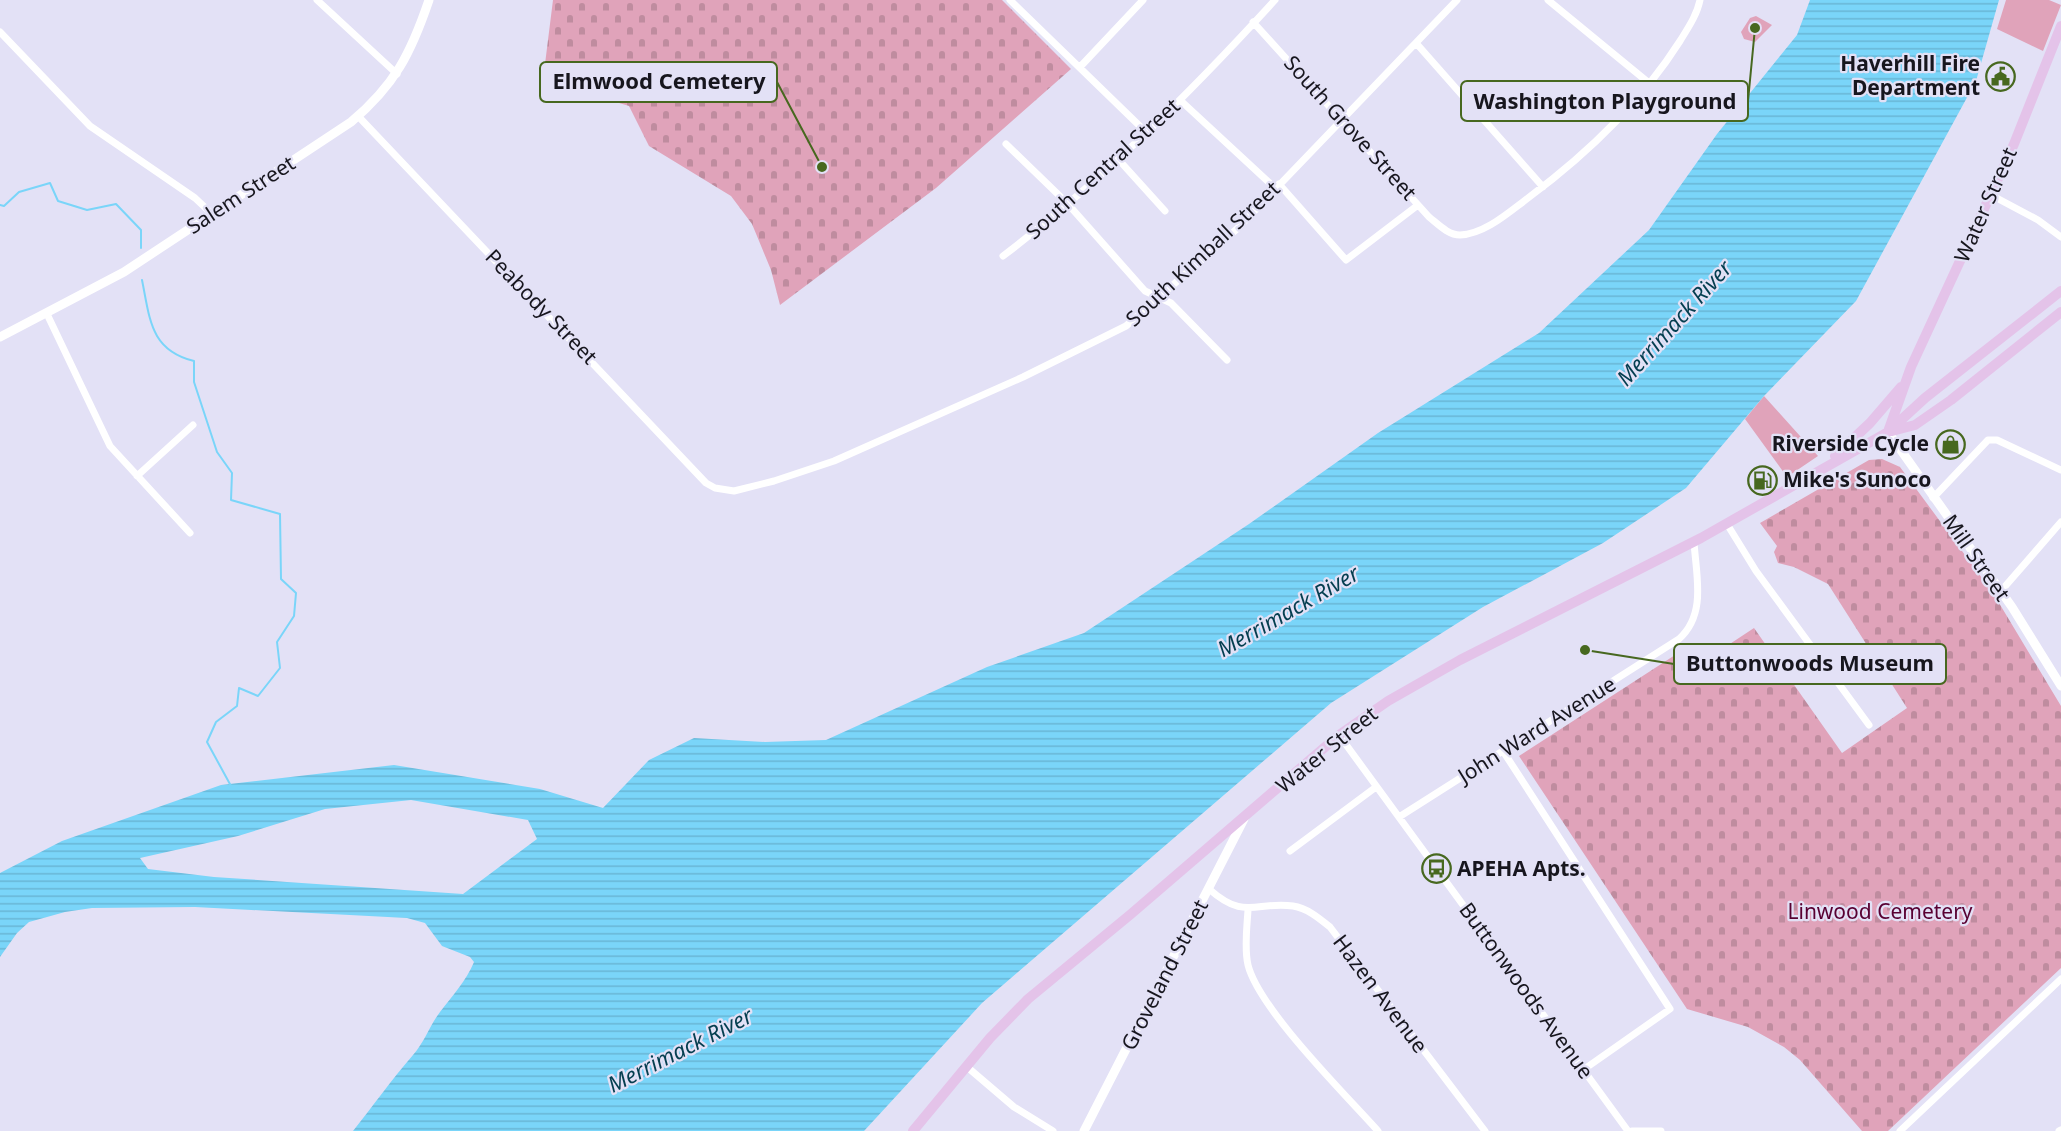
<svg xmlns="http://www.w3.org/2000/svg" width="2061" height="1131" font-family="'Noto Sans',sans-serif">
  <style>
    .cemetery { fill: url(#cemetery-stones) }
    .park { fill: #e0a3ba }
    .water { fill: url(#water-rules); fill-rule: evenodd }
    .lines { fill: none; stroke-linecap: round; stroke-linejoin: round }
    .stream { stroke: #7ad5f9; stroke-width: 2 }
    .street { stroke: #fff; stroke-width: 7 }
    .secondary { stroke: #fff; stroke-width: 9 }
    .primary { stroke: #e4c3e9; stroke-width: 10 }
    .labels { text-anchor: middle; stroke-width: 4.5; stroke-linejoin: round; paint-order: stroke }
    .poi-label { font-size: 21px; font-weight: bold; fill: #17161e; stroke: #e3e1f6; text-anchor: end }
    .street-label { font-size: 21px; fill: #17161e; stroke: #e3e1f6 }
    .park-label { font-size: 21px; fill: #580032; stroke: #e3e1f6 }
    .water-label { font-size: 22px; font-style: italic; fill: #043e50; stroke: #e3e1f6 }
    .leader { fill: none; stroke: #47681f; stroke-width: 2 }
    .callout-dot { fill: #47681f; stroke: #e3e1f6; stroke-width: 2 }
    .callout { fill: #e3e1f6; stroke: #47681f; stroke-width: 2 }
    .callout-label { font-size: 22px; text-anchor: middle; font-weight: bold; fill: #17161e }
  </style>
  <defs>
    <pattern id="cemetery-stones" width="16" height="16" patternUnits="userSpaceOnUse" patternTransform="scale(1.5)"><rect width="16" height="16" fill="#e0a3ba"/><path d="M2 7V4a2 2 0 0 1 4 0v3zM10 15v-3a2 2 0 0 1 4 0v3z" fill="#bf8c9f"/></pattern>
    <pattern id="water-rules" width="6" height="5" patternUnits="userSpaceOnUse" patternTransform="scale(1.5)"><rect width="6" height="5" fill="#7ad5f9"/><path d="M0 2.5h6" fill="none" stroke="#69b6d5"/></pattern>
  </defs>
  <rect width="100%" height="100%" fill="#e3e1f6"/>
  <path class="cemetery" d="M553,0h449l69,69 -135,119 -156,117 -9,-35 -19,-46 -21,-28 -82,-50 -20,-40 -86,-26z
    M1882,459l18,8 93,126 68,113v262l-173,163h-26l-62,-71 -16,-13 -36,-20 -61,-18 -168,-253 170,-110 12,17 53,-35 88,125 65,-45 -79,-124 -34,-17 -16,-4 -4,-11 3,-6 -17,-23 109,-63z"/>
  <path class="park" d="M2006,0h43l12,5 -18,46 -46,-22z
    M1756,16l16,9 -17,17 -11,-3 -3,-7 9,-14z
    M1764,396l54,60 -31,21 -42,-58z"/>
  <path class="water" d="M1810,0h189l-23,81 -120,220 -92,95 -78,92 -83,55 -120,64 -152,96 -349,300 -118,128h-511c20,-25 39,-52 60,-76 11,-12 17,-30 27,-43 13,-17 26,-31 34,-50l-4,-5 -28,-11 -17,-23 -18,-5 -212,-11 -103,1 -27,4 -36,10 -12,11 -17,24v-84l62,-32 159,-56 173,-20 146,24 63,19 46,-48 45,-22 71,4 61,-2 161,-73 97,-34 165,-109 129,-91 161,-100 110,-103 68,-96 80,-99zM411,800l117,20 9,19 -74,55 -249,-17 -66,-8 -8,-11 98,-22 87,-27z"/>
  <g class="lines">
    <path class="stream" d="M0,205l4,1 15,-14 31,-9 8,18 29,9 29,-6 25,26v18
      M142,280c8,39 8,70 52,81v21l23,70 15,21 -1,27 49,14 1,65 15,14 -2,23 -17,26 3,26 -22,28 -19,-8 -2,18 -21,16 -9,20 24,44"/>
    <path class="street" d="M317,0l80,74
      M1010,0l138,134
      M1548,0l101,83
      M1253,22l176,195c9,7 19,18 31,18 25,-1 49,-23 68,-37 59,-44 112,-94 152,-157 8,-13 17,-26 20,-41
      M0,32l90,94 105,72 17,16
      M1416,43l127,144
      M1080,67l63,-67
      M1180,100l95,88
      M358,116l348,367 9,5 19,3 40,-10 60,-20 189,-84 103,-51 112,-98 219,-228
      M1006,144l61,59 78,88 26,12 56,57
      M1118,159l47,52
      M1279,184l67,76 72,-55
      M1991,195l47,25 23,17
      M1003,256c99,-75 188,-164 272,-256
      M47,314l63,132 80,87
      M137,476l56,-51
      M1933,498l55,-58h9l64,30
      M1727,524l29,47 113,154
      M2001,591l60,-69
      M1339,735l289,396
      M1503,751l167,258 -87,61
      M1399,817l280,-178c28,-25 17,-64 15,-97
      M1290,851l86,-64
      M1209,889c36,32 46,12 84,17 14,2 26,12 37,21l155,204
      M1248,910c-1,17 -4,38 0,55 11,44 97,129 130,166
      M966,1066l48,41 39,24
      M1632,1131h29
      M1900,1131l161,-152
      M2059,1131l2,-1"/>
    <path class="secondary" d="M0,337l124,-65 227,-150c44,-37 60,-69 78,-122
      M1888,432l124,175 49,79
      M1084,1131l160,-312"/>
    <path class="primary" d="M1889,429l22,-62 103,-223 47,-118
      M1892,431l23,-6 36,-25 110,-88
      M1835,456l35,-33 31,-36
      M913,1131l77,-93 38,-39 103,-85 208,-179 49,-34 72,-41 241,-122 187,-106 37,-34 136,-107"/>
  </g>
  <defs>
    <symbol id="civic-ring" viewBox="-11 -11 22 22"><circle r="9.5" fill="#e3e1f6" stroke="#47681f" stroke-width="1.5"/><path d="M-.6-6.5H3V-4.5H.6V-3L4-1V1h2V6H-6V1h2V-1L-.6-3ZM-1.2 2.5V6h2.4V2.5Z" fill="#47681f"/></symbol>
    <symbol id="shop-ring" viewBox="-11 -11 22 22"><circle r="9.5" fill="#e3e1f6" stroke="#47681f" stroke-width="1.5"/><path d="M-5-2.5h2.3a2.7 3.5 0 0 1 5.4 0H5L5.5 6h-11ZM-1.5-2.5h3a1.5 2.3 0 0 0-3 0Z" fill="#47681f"/></symbol>
    <symbol id="fuel-ring" viewBox="-11 -11 22 22"><circle r="9.5" fill="#e3e1f6" stroke="#47681f" stroke-width="1.5"/><path d="M-5.5-6h7V0h2V4h1.3V-2.5L3-4.5l.8-.8L6-3V5H2.5V1h-1V6h-7ZM-4.2-4.7v3.2H.2V-4.7Z" fill="#47681f"/></symbol>
    <symbol id="bus-ring" viewBox="-11 -11 22 22"><circle r="9.5" fill="#e3e1f6" stroke="#47681f" stroke-width="1.5"/><path d="M-5-6H5V4H4V6H2V4H-2V6H-4V4H-5ZM-3.5-4V0h7V-4ZM-3.5 1.2v1.5H-2V1.2ZM2 1.2v1.5H3.5V1.2Z" fill="#47681f"/></symbol>
  </defs>
  <g fill-rule="evenodd">
    <use href="#civic-ring" x="1984" y="60" width="33" height="33"/>
    <use href="#shop-ring" x="1934" y="428" width="33" height="33"/>
    <use href="#fuel-ring" x="1746" y="464" width="33" height="33"/>
    <use href="#bus-ring" x="1420" y="852" width="33" height="33"/>
  </g>
  <g class="labels">
    <g class="poi-label">
      <text x="1980" y="71">Haverhill Fire<tspan x="1980" dy="24">Department</tspan></text>
      <text x="1929" y="451">Riverside Cycle</text>
      <text x="1783" y="487" text-anchor="start">Mike's Sunoco</text>
      <text x="1457" y="876" text-anchor="start">APEHA Apts.</text>
    </g>
    <g class="street-label">
      <text transform="translate(1350 128) rotate(48)" y="7">South Grove Street</text>
      <text transform="translate(1103 169) rotate(-42)" y="7">South Central Street</text>
      <text transform="translate(241 195) rotate(-33)" y="7">Salem Street</text>
      <text transform="translate(1986 205) rotate(-66)" y="7">Water Street</text>
      <text transform="translate(1203 254) rotate(-43)" y="7">South Kimball Street</text>
      <text transform="translate(541 307) rotate(46)" y="7">Peabody Street</text>
      <text transform="translate(1976 558) rotate(55)" y="7">Mill Street</text>
      <text transform="translate(1537 730) rotate(-32)" y="7">John Ward Avenue</text>
      <text transform="translate(1327 750) rotate(-39)" y="7">Water Street</text>
      <text transform="translate(1165 975) rotate(-63)" y="7">Groveland Street</text>
      <text transform="translate(1526 991) rotate(54)" y="7">Buttonwoods Avenue</text>
      <text transform="translate(1380 994) rotate(53)" y="7">Hazen Avenue</text>
    </g>
    <g class="park-label">
      <text x="1880" y="919">Linwood Cemetery</text>
    </g>
    <g class="water-label">
      <text transform="translate(1674 323) rotate(-48)" y="8">Merrimack River</text>
      <text transform="translate(1288 611) rotate(-30)" y="8">Merrimack River</text>
      <text transform="translate(680 1050) rotate(-27)" y="8">Merrimack River</text>
    </g>
  </g>
  <path class="leader" d="M822 167L777 82M1755 28L1748 101M1585 650L1674 664"/>
  <g class="callout-dot">
    <circle cx="822" cy="167" r="6"/>
    <circle cx="1755" cy="28" r="6"/>
    <circle cx="1585" cy="650" r="6"/>
  </g>
  <g class="callout">
    <rect x="540" y="62" width="237" height="40" rx="6"/>
    <rect x="1461" y="81" width="287" height="40" rx="6"/>
    <rect x="1674" y="644" width="272" height="40" rx="6"/>
  </g>
  <g class="callout-label">
    <text x="659" y="89">Elmwood Cemetery</text>
    <text x="1605" y="109">Washington Playground</text>
    <text x="1810" y="671">Buttonwoods Museum</text>
  </g>
</svg>
